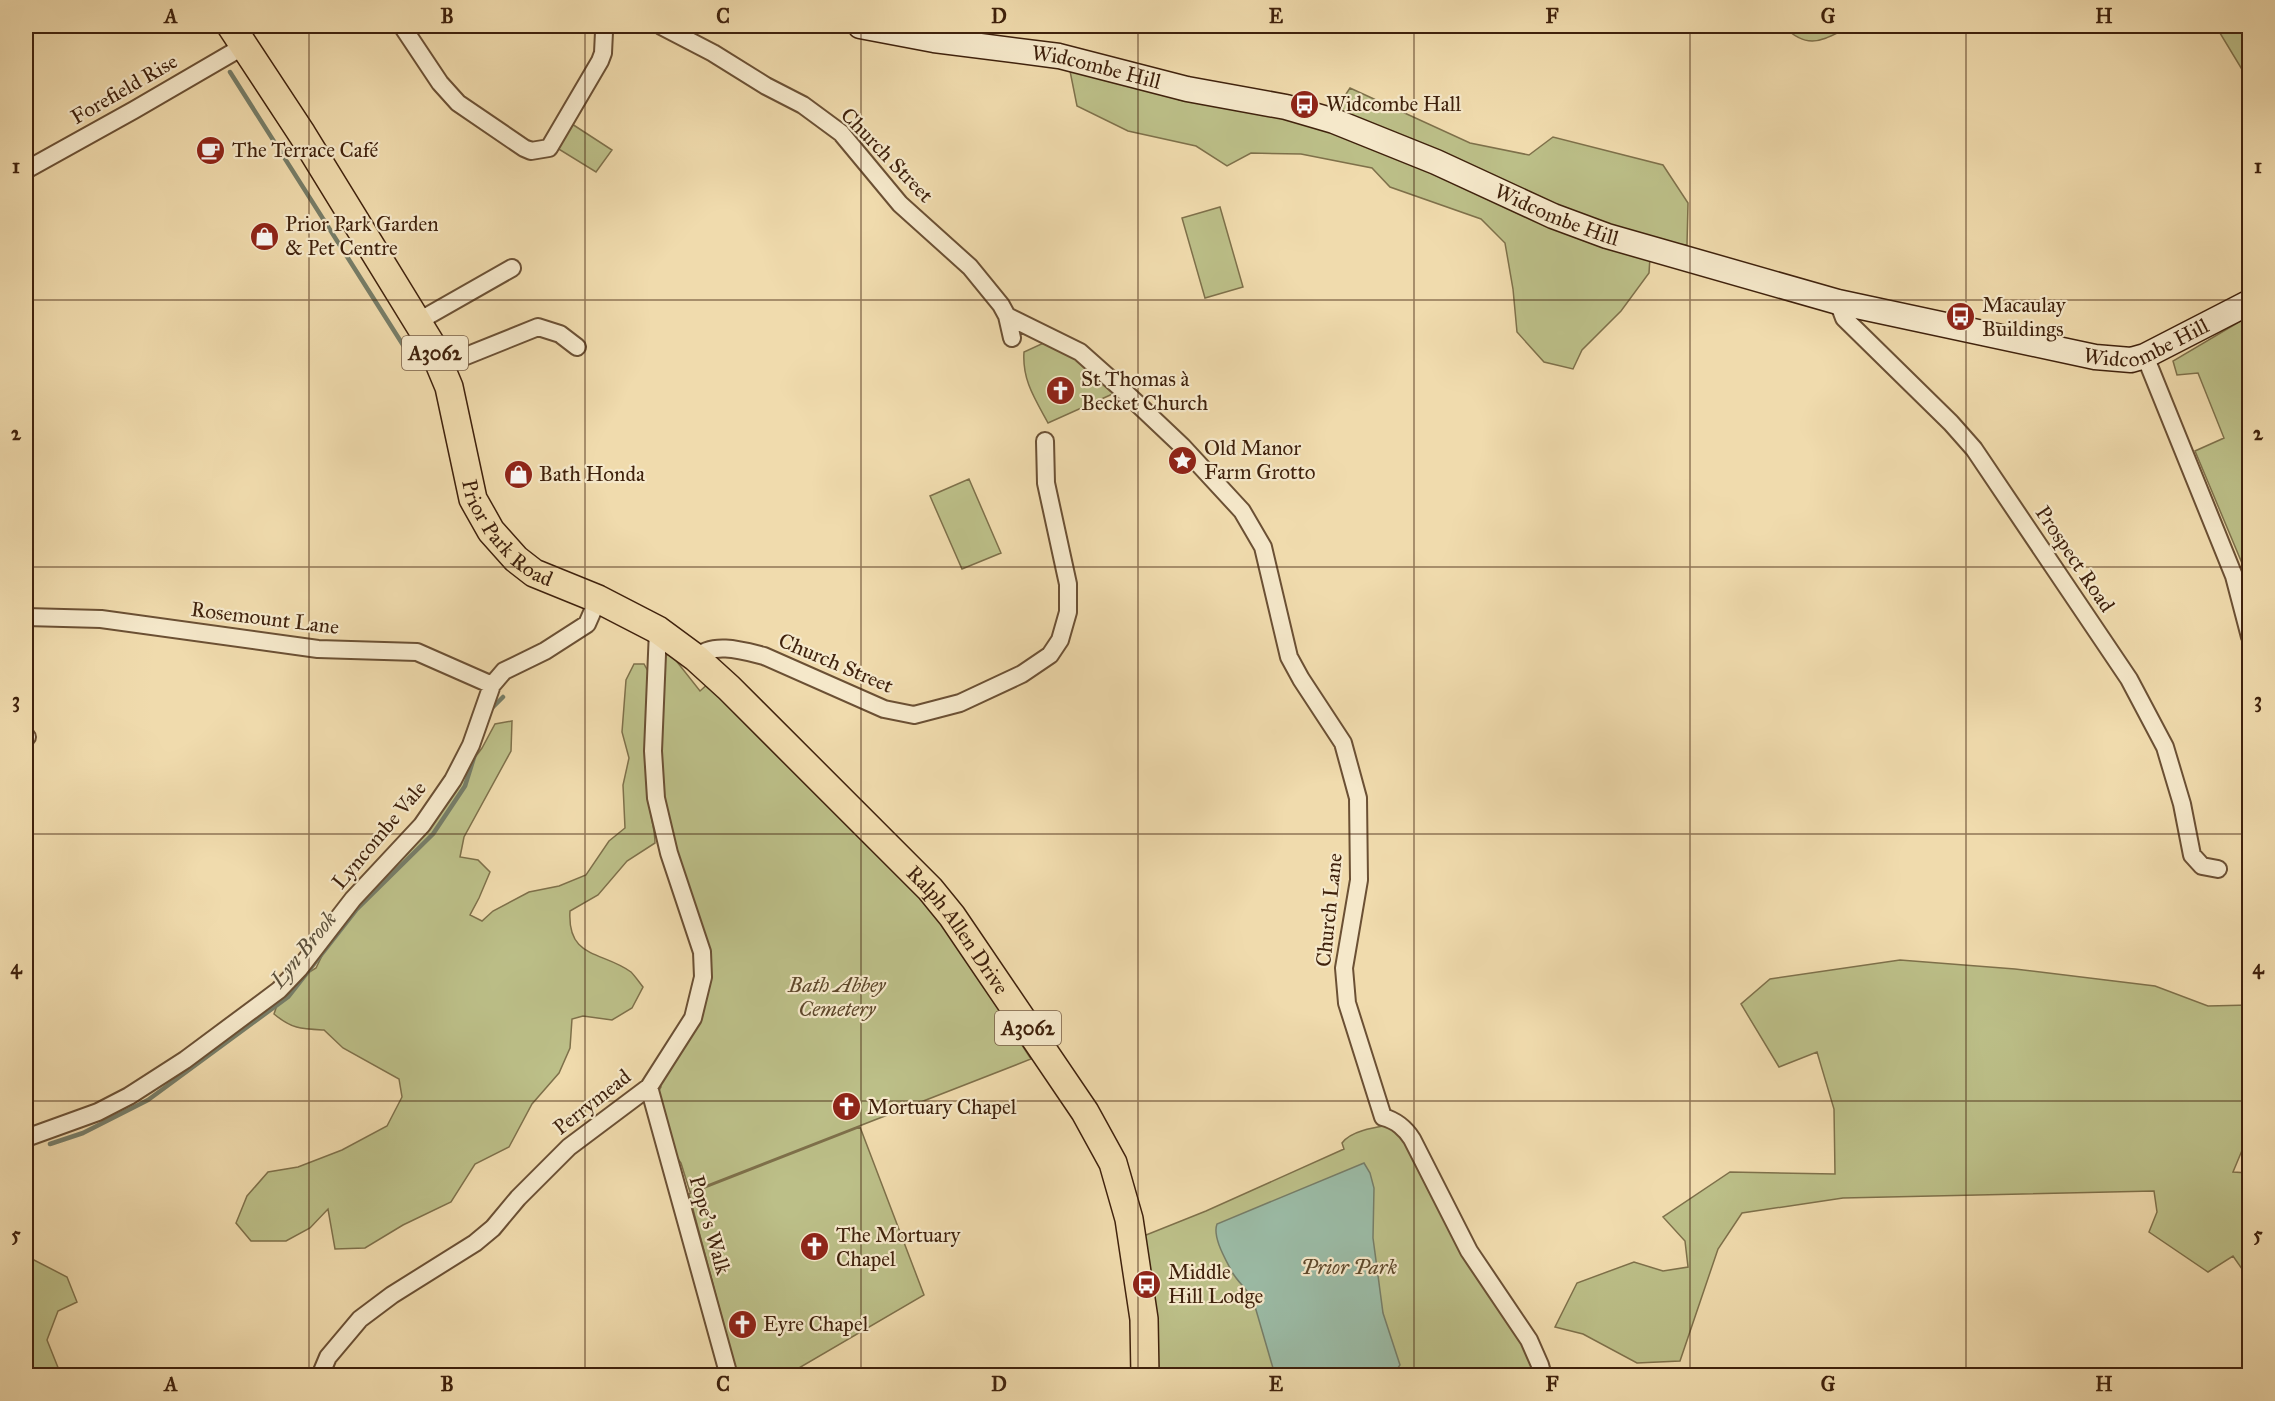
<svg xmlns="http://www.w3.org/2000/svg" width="2275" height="1401" font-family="'IM FELL Great Primer',serif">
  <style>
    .green { fill: #bcbf88; stroke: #7e704a; stroke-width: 1.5 }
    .water { fill: #9bbba6; stroke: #767d68; stroke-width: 1.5 }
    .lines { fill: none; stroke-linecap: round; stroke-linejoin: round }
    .stream { stroke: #767d68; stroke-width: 4.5 }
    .street-casing { stroke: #6b5034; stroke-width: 20 }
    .secondary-casing { stroke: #3f210c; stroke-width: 27 }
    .primary-casing { stroke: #3f210c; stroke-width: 30 }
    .street { stroke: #f5e8ca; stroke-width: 16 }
    .secondary { stroke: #f5e8ca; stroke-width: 24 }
    .primary { stroke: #f0dbad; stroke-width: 27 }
    .grid { fill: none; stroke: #3f210c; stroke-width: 1.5; stroke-opacity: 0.55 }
    .labels { text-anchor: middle; stroke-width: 4.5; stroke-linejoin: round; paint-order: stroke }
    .shield { fill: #f5e8ca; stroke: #765d45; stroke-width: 1.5 }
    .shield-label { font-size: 20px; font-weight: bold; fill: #3f210c }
    .street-label { font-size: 21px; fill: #3f210c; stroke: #f5e8ca }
    .poi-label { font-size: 21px; fill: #3f210c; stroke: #f5e8ca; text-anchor: start }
    .park-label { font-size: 21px; font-style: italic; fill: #5e482b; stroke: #f5e8ca }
    .water-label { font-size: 22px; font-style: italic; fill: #5b4f3a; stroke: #f5e8ca }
    .neatline { fill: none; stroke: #3f210c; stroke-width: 2 }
    .grid-label { font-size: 20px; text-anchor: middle; font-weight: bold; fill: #3f210c }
  </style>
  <rect width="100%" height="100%" fill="#f0dbad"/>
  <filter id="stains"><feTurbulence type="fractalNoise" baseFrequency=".00333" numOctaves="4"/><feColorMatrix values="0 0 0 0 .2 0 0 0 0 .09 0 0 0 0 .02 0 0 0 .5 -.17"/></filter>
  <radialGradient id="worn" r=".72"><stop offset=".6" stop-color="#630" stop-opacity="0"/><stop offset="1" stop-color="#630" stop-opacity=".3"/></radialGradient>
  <path class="green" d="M1783,26h69c-29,13 -42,26 -69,0z
    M2214,26h35v55l-32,-53z
    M1093,53l52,13 34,34 149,21 22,-33 120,55 59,12 24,-18 110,28 25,38 -1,42 -36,-4 -2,32 -28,38 -39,39 -9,19 -29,-7 -27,-30 -4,-43 -8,-46 -24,-24 -91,-32 -18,-19 -71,-14 -50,-1 -24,13 -31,-20 -68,-15 -51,-25 -7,-35z
    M572,124l40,26 -16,22 -39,-24z
    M1220,207l23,80 -38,11 -23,-80z
    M2249,316v275l-5,-23 -49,-117 29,-13 -26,-65 -21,2 -4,-14z
    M1050,340l24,15 43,37 -69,31c-13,-24 -26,-43 -24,-71z
    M969,479l32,74 -39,16 -32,-73z
    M670,653l30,38 10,-9 222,225 99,152 -341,133 -9,-29 -5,-7 -19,-62 4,-7 -3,-7 20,-24 21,-36 9,-31 -44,-190 -4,-48 4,-94z
    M634,664h10l5,9c-1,42 -3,83 0,125 0,16 6,29 6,45l-28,18 -29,34 -28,16c-3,48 32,40 61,61 4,4 8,10 12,15l-11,21 -20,12 -29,-4 -11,3 -2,29 -11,25 -27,31 -23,43 -34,17 -24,38 -48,23 -38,23 -30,1 -7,-40 -18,19 -24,13h-35l-15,-18 11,-27 21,-24 30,-5 44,-17 45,-24 15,-29 -3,-18 -56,-31 -19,-18c-23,-1 -32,-1 -50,-16l6,-18 18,-17 18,-11 17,-35 126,-154 23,-31 13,-24 17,-3 -1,30 -47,86 -4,20 18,3 12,12 -11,26 -9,17 12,6 11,-10 36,-19 30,-6 27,-11 23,-34 16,-13 -2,-43 6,-27 -7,-26 4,-52z
    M1900,960l115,9 140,17 53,20 41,-1v141l-6,2 -10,24 16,1v106l-16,-23 -25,16 -59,-40 8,-20 -3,-21 -311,7 -101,15 -24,36 -38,112 -43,2 -54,-29 -28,-7 22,-44 57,-21 29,9 25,-4 -3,-26 -22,-24 67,-45 105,2 -1,-65 -17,-57 -38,15 -38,-63 29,-25z
    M1397,1124l143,251h-388l-11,-138 65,-26 138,-62 -2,-6c10,-14 38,-16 55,-19z
    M860,1127l64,168 -137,80h-50l-48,-181z
    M26,1259l8,1 33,17 10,25 -19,9 -11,29 14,35h-35z"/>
  <path class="water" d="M1364,1163l6,10 4,15 -1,50 10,75 17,52 -2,3 -15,7h-108l-21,-72c-5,-13 -15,-19 -22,-31 -6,-12 -20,-35 -15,-48z"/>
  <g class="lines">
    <path class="stream" d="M199,26l1,2
      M230,72l187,295
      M490,710l13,-13
      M50,1144l33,-11 65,-33 140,-103 68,-87 77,-76 32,-48 11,-35"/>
    <defs>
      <path id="street" d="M402,26l38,57 18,20 66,45 7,3 18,-3 51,-87 3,-8 1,-21
        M661,26l52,27 53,33 37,19 38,28 59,71 70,63 31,38 6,11 5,22
        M26,170l108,-60 110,-64
        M1838,302l6,16 107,105 23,26 155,230 36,68 17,57 10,51 10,11 16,3
        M1007,316l73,36 45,40 57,54 60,65 21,36 26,110 12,22 42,64 15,55 1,82 -15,88 3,35 36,114c14,4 22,11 29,22l57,112 60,89 11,25 3,11
        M417,322l95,-54
        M2145,356l89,220 16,61
        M441,366l97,-39 22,7 17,13
        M26,617l75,2 217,30 99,3 75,33
        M696,658c16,-17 48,-7 68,-2l120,53 30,6 46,-12 62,-29 28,-19 10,-15 8,-28v-28l-22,-101 -1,-42
        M26,737h1
        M649,1087l80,289
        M26,1138l72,-26 31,-16 56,-36 94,-70 20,-21 54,-70 69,-74 31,-45 18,-35 21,-60 12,-14 41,-20 42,-27 11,-25
        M320,1376l8,-19 32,-38 32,-24 83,-52 18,-15 25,-30 51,-51 80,-60 44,-69 10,-41 -1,-25 -33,-99 -13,-55 -3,-47 5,-121"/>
      <g id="secondary">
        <path id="s1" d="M860,26l74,14 125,16 128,33 99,18 48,14 102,41 117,54 54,20 231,66 257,55 36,3 14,-4 105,-54"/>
      </g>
      <g id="primary">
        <path id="s2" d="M231,26l71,108 129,210 18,43 24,112 18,32 25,28 18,14 64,26 60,31 38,28 33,30 201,201 22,27 133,196 28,51 16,56 15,100 1,57"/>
      </g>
    </defs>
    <use href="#street" class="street-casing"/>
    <use href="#secondary" class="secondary-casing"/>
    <use href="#primary" class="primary-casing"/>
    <use href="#street" class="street"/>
    <use href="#secondary" class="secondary"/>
    <use href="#primary" class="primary"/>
  </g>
  <path class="grid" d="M309,26v1350M585,26v1350M861,26v1350M1138,26v1350M1414,26v1350M1690,26v1350M1966,26v1350M26,300h2224M26,567h2224M26,834h2224M26,1101h2224"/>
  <defs>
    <symbol id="bus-disc" viewBox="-11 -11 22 22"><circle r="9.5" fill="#8f2418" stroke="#f5e8ca"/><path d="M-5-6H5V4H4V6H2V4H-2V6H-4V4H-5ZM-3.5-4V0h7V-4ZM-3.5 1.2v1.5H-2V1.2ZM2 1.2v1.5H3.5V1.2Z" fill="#fff"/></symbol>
    <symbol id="cafe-disc" viewBox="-11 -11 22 22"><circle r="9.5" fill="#8f2418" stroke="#f5e8ca"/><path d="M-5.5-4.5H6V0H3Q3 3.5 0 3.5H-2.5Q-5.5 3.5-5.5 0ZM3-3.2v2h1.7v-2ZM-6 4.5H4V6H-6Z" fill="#fff"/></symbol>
    <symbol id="shop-disc" viewBox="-11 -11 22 22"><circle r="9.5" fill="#8f2418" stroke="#f5e8ca"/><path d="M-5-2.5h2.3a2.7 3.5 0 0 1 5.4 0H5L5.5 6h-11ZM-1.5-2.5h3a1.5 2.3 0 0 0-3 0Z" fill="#fff"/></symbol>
    <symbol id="church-disc" viewBox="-11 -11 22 22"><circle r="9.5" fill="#8f2418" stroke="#f5e8ca"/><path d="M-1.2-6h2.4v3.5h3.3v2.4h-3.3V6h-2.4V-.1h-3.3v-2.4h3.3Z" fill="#fff"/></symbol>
    <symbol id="sight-disc" viewBox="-11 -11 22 22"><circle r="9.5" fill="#8f2418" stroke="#f5e8ca"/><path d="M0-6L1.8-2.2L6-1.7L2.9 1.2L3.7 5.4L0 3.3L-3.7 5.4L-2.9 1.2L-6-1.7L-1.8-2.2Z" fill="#fff"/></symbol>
  </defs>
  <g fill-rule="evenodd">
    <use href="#bus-disc" x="1288" y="88" width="33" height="33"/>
    <use href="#cafe-disc" x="194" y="134" width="33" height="33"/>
    <use href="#shop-disc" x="248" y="220" width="33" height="33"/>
    <use href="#bus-disc" x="1944" y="300" width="33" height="33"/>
    <use href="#church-disc" x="1044" y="374" width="33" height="33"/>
    <use href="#sight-disc" x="1166" y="444" width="33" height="33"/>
    <use href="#shop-disc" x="502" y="458" width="33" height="33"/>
    <use href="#church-disc" x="830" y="1090" width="33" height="33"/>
    <use href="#church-disc" x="798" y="1230" width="33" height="33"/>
    <use href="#bus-disc" x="1130" y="1268" width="33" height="33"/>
    <use href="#church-disc" x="726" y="1308" width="33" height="33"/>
  </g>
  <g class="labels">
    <g class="shield">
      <rect x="402" y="336" width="66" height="34" rx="4.5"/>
      <rect x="995" y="1011" width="66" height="34" rx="4.5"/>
    </g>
    <g class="shield-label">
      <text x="435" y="360">A3062</text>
      <text x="1028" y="1035">A3062</text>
    </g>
    <g class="street-label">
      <text dy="7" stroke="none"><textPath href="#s1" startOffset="240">Widcombe Hill</textPath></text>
      <text transform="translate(124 89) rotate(-30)" y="7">Forefield Rise</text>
      <text transform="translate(887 155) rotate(46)" y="7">Church Street</text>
      <text dy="7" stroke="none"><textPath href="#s1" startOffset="726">Widcombe Hill</textPath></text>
      <text dy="7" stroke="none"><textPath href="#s1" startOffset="1338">Widcombe Hill</textPath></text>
      <text dy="7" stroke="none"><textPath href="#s2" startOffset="585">Prior Park Road</textPath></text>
      <text transform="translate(2075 559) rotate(56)" y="7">Prospect Road</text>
      <text transform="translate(265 618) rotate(7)" y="7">Rosemount Lane</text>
      <text transform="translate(836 663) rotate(23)" y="7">Church Street</text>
      <text transform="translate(379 835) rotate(-50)" y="7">Lyncombe Vale</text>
      <text transform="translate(1329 910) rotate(-84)" y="7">Church Lane</text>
      <text dy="7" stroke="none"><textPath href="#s2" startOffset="1196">Ralph Allen Drive</textPath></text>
      <text transform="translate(592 1102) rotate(-38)" y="7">Perrymead</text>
      <text transform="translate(710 1225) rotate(74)" y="7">Pope's Walk</text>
    </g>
    <g class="poi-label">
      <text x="1326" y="111">Widcombe Hall</text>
      <text x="232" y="157">The Terrace Café</text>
      <text x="285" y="231">Prior Park Garden<tspan x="285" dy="24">&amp; Pet Centre</tspan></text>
      <text x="1982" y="312">Macaulay<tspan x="1982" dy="24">Buildings</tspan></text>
      <text x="1081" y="386">St Thomas à<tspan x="1081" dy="24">Becket Church</tspan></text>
      <text x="1204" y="455">Old Manor<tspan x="1204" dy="24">Farm Grotto</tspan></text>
      <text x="539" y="481">Bath Honda</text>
      <text x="867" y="1114">Mortuary Chapel</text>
      <text x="836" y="1242">The Mortuary<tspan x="836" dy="24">Chapel</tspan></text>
      <text x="1168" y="1279">Middle<tspan x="1168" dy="24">Hill Lodge</tspan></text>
      <text x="763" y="1331">Eyre Chapel</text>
    </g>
    <g class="park-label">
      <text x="837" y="992">Bath Abbey<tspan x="837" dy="24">Cemetery</tspan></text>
      <text x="1349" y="1274">Prior Park</text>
    </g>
    <g class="water-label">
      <text transform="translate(303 949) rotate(-51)" y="8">Lyn Brook</text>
    </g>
  </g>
  <rect width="2275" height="1401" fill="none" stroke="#f0dbad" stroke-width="66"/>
  <rect x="33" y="33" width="2209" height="1335" class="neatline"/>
  <g class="grid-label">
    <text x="171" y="23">A</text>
    <text x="447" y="23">B</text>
    <text x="723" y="23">C</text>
    <text x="999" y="23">D</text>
    <text x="1276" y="23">E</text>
    <text x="1552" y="23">F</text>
    <text x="1828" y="23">G</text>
    <text x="2104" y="23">H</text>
    <text x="16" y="173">1</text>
    <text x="2258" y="173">1</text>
    <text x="16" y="440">2</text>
    <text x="2258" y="440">2</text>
    <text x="16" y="707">3</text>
    <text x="2258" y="707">3</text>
    <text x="16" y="974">4</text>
    <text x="2258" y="974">4</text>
    <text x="16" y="1241">5</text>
    <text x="2258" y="1241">5</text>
    <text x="171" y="1391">A</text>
    <text x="447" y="1391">B</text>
    <text x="723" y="1391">C</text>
    <text x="999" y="1391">D</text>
    <text x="1276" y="1391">E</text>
    <text x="1552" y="1391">F</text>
    <text x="1828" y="1391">G</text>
    <text x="2104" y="1391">H</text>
  </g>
  <rect width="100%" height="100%" filter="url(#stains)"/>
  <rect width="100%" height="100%" fill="url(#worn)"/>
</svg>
